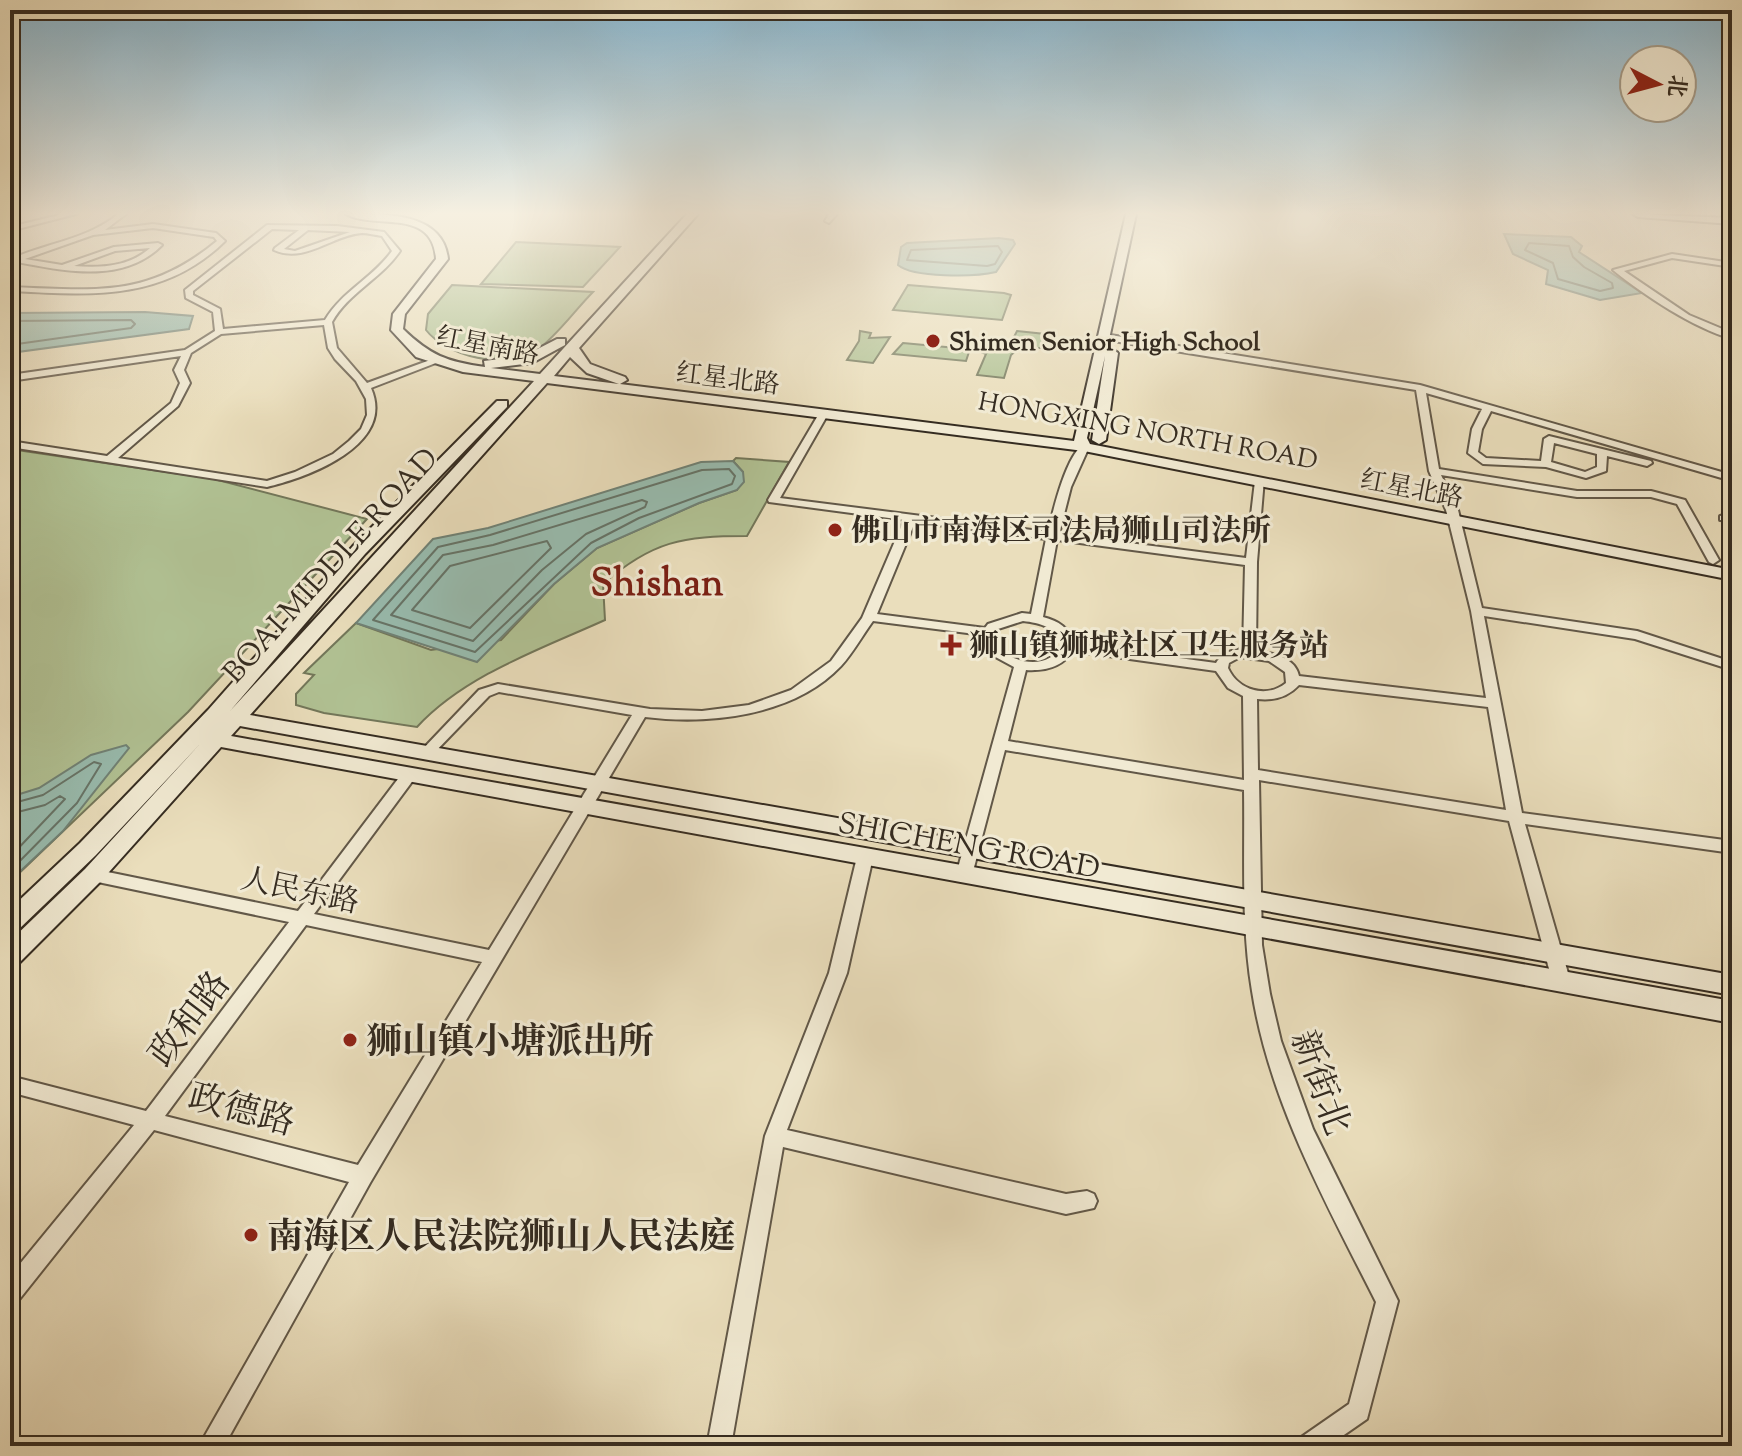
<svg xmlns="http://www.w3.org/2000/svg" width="1742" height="1456" font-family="'Sorts Mill Goudy','Noto Serif SC',serif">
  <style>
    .green { fill: #b1c294; stroke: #73775a; stroke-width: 2 }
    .water { fill: #98bcaf; stroke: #708276; stroke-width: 2 }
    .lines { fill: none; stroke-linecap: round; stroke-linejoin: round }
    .shore { stroke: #667468; stroke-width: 2 }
    .street-casing { stroke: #625848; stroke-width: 4 }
    .secondary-casing { stroke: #352c21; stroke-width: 4 }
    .street { fill: #f1ead3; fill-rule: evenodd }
    .secondary { fill: #f1ead3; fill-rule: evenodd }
    .poi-dot { fill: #8f2418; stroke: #f1ead3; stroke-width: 3 }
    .labels { text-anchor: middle; stroke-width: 6; stroke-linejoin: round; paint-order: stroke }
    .far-poi-label { font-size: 26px; font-weight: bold; fill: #352c21; stroke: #f1ead3; text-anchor: start }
    .far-street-label { font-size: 26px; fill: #352c21; stroke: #f1ead3 }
    .poi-label { font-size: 30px; font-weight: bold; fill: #352c21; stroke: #f1ead3; text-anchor: start }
    .street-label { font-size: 30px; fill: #352c21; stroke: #f1ead3 }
    .near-street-label { font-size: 36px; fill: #352c21; stroke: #f1ead3 }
    .near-poi-label { font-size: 36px; font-weight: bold; fill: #352c21; stroke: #f1ead3; text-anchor: start }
    .district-label { font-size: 38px; font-weight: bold; fill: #7a1f14; stroke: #f1ead3 }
  </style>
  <rect width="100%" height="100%" fill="#eadebc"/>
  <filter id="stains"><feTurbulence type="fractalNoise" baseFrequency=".0025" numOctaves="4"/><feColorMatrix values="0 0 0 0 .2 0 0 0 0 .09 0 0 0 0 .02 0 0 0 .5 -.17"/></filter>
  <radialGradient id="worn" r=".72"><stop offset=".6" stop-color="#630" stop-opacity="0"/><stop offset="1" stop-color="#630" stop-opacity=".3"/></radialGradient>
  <path class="green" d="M516,242l104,5 -37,40 -102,-3z
    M452,285l141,7c-18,18 -36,44 -57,59 -30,20 -90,5 -110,-21l2,-16z
    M908,285l96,8 7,2 -9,25 -109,-10z
    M860,331l11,2 -2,5 21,-1 -17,26 -26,-3 12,-19z
    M1017,331l28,3 4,14h-30l-8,7 -7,23 -27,-3 9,-21 -5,-2 3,-6 23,5z
    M903,343l64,6 2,3 -3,9 -73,-7z
    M10,449l204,30 153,40 -179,193 -178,170z
    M736,458l53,4 -42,74c-64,0 -95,5 -144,48l2,36c-64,29 -140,55 -188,107l-93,-14 -28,-8v-11l18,-19 -10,-2 52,-50 75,27 70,-10 53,-56 43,-36 102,-45 38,-13 6,-18 -10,-11z"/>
  <path class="water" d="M1504,234l67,3 11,9 -3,6 63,41 -42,7 -54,-16 2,-14 -35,-16z
    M999,238l14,2 2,4 -19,28c-21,5 -83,6 -98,-7l3,-18 6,-4z
    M145,312l48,4 -4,13 -179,24v-40z
    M733,461l10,11 1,10 -7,8 -38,13 -102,45 -43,36 -77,78 -121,-39 77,-84 55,-11 213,-66z
    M126,745l3,3 -66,83 -53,50v-84l29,-9 52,-33z"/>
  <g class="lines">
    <path class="shore" d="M1529,243l40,3 4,11 11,10 28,16 1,5 -13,3 -42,-12 -5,-16 -28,-13z
      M998,246l4,6 -7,12 -8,2 -80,-6 4,-10z
      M10,321l121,-1 4,4 -4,4 -121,17
      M729,469l6,7 -3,8 -93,34 -48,25 -116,109 -102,-32 65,-73 52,-12 212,-65z
      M642,500l5,2 -2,5 -59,27 -44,36 -69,71 -82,-26 52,-60 50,-10z
      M547,541l4,7 -81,80 -58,-18 38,-44z
      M10,804l33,-9 51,-33 7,2 -24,39 -67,68
      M10,814l35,-9 15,-9 5,3 -55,58"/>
    <defs>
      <path id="street" d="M63,214h13l-66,17v-4z
        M118,214h8l-21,16 48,-6 63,9 9,8c-62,61 -135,54 -215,50v-4c85,3 137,12 207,-46l-3,-4 -61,-9 -60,7 -68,24 37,6 52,-18 44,-4 4,2c-38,39 -97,26 -145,17l-7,2v-8l6,1c33,-14 74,-19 102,-43zM150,248c-21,19 -49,20 -76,18l41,-15z
        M829,214h8l-8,9 -4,-2z
        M267,225l70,1 47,6 16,19c-19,28 -51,41 -68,71l5,26 30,35 66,-24 8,2 -70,27c25,57 -62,89 -104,99l-257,-40v-6l97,15 64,-53 9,-20 -6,-13 7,-14 -171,25v-6l175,-25 30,-19 -2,-19 -27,-14 -1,-8zM272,229l27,1 -24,18 -1,2c31,14 58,-15 88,-17 6,0 13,2 20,3l10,15c-19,27 -50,40 -67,69l-102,9 -3,-20 -27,-14v-4zM308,230l42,2 -55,19 -11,-2zM324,325l4,23 7,11 21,22 10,18 1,16 -6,14 -12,12 -16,13 -38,18 -28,9 -149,-23 60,-52 12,-23 -6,-13 7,-17 30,-19z
        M1672,254l60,9v4l-60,-9 -48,13 65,44 43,18v6c-40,-12 -87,-43 -119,-69z
        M1104,334l316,51 312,90v6l-241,-70 -9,18 -4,23 8,6 55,3 3,-22 5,-3 102,25 1,2 -5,3 -40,-10 -1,15 -20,7 -40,-11 -63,-3 -15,-11 4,-24 10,-20 -56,-16 13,76 138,22h74l34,9 34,60 -6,4 -4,-2 -32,-58 -26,-7h-74l-136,-22 17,35 24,98 155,23 95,31v8l-97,-31 -151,-23 38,197 210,28v12l-207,-29 45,156 -3,5 -6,2 -6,-2 -3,-5 -43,-159 -250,-41 3,165 8,49 11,47 32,88 85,172 -31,118 -39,27h-32l4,-8 49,-34 27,-102c-50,-99 -107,-201 -124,-311 -11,-66 -7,-134 -8,-201l-239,-40 -33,125 -2,4 -6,2 -6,-2 -2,-4 58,-208 -24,-13 -9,-11 2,-8 -110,-14c-11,15 -20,32 -32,45 -47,50 -132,59 -196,51l-275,466 -146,263h-25l150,-264 -195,-52 -136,171 -8,3v-28l124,-151 -124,-33v-16l136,35 143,-189 -196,-41 -6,-2 -2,-4 2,-4 6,-2 205,42 106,-140h10l2,4 -2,4 -100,135 175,36 143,-235 -133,-23 -10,4 -57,59 -5,2 -7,-5 59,-62 19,-6 152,25 52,2 47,-6 42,-15 40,-29 31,-43 42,-98 -135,-18 -1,-2 52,-88 8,2 -48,84 268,34c5,-21 18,-77 36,-88l5,3 -18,40 -12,47 187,24 9,-77 1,-2h8l-7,83 -1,89c16,2 39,6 43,25l187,22 -15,-87 -25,-101 -17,-39 -13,-81 -315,-51 -1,-2zM1554,443l43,11v13l-12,5 -34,-10zM915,522l131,17 -15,75 -9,-1 -34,11 -3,4 -108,-14zM1057,540l188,25 -2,85c-10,-2 -23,5 -27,13l-141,-19c-6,-16 -16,-23 -32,-27zM1023,621c17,2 33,6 40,23 -15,28 -52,20 -69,-1l4,-14zM1072,651l144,20 12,17 15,8 1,84 -236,-39 18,-71c18,1 36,-2 46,-19zM1240,657l29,4 16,11 1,11c-20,16 -48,7 -58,-15l1,-5zM1299,685l189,22 18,103 -248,-40 -1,-71c17,2 31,-2 42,-14zM306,925l176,37 -124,203 -193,-49z
        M1724,515h8v6l-12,-1v-4z
        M865,851l6,2 2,4 -26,116 -60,157 279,64 21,-3 7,3 3,7 -3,7 -28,6 -283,-67 -52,299h-24l58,-310 64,-163 28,-116 2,-4z"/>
      <path id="secondary" d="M346,214c36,0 97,-3 102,45l-43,55 -2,15c27,26 44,33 82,38l-1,-6 40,-5 33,-17h8v6l-33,18 -41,5 49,6 147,-160h11l-119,134 11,16 35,13 2,3 -7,4 454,57 52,-227h10l-30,139 6,-4 6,4 -12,87 -7,4 -7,-4 13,-84 -18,82 3,6 642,126v10l-648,-129 -537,-68 -297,332 1482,260v20l-1492,-269 -9,10 1501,265v22l-1511,-276 -120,134 -82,82 -9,3v-25l75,-72 115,-125 -104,111 -78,75 -8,2v-23l70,-66 128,-133 145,-164 144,-145h10v6l-142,147 -135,157 304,-330 -71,-9 -47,-15 -25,-27 2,-16 43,-55c-3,-52 -62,-29 -90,-45zM570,357l17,16 32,11 -65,-8z
        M1633,214l99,4v6l-94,-7z"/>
    </defs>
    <use href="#street" class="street-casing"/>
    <use href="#secondary" class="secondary-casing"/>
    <use href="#street" class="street"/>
    <use href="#secondary" class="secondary"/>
  </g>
  <linearGradient id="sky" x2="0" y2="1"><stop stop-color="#88b7d1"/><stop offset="0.51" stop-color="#f6f0e1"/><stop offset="1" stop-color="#f6f0e1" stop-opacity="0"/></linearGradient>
  <rect width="1742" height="418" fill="url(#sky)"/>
  <g class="poi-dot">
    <circle cx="933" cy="341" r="8"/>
    <circle cx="835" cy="530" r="8"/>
    <path d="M947 633h8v8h8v8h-8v8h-8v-8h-8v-8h8z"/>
    <circle cx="350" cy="1040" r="8"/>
    <circle cx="251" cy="1235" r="8"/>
  </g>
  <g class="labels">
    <g class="far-poi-label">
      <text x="949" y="350">Shimen Senior High School</text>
    </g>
    <g class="far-street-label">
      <text transform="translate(488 345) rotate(11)" y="9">红星南路</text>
      <text transform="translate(728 378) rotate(7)" y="9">红星北路</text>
      <text transform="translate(1148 430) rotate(10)" y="9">HONGXING NORTH ROAD</text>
      <text transform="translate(1412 488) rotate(11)" y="9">红星北路</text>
    </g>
    <g class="poi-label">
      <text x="851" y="540">佛山市南海区司法局狮山司法所</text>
      <text x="969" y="655">狮山镇狮城社区卫生服务站</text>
    </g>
    <g class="street-label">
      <text transform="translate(330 565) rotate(-48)" y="10">BOAI MIDDLE ROAD</text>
      <text transform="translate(969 845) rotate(10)" y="10">SHICHENG ROAD</text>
      <text transform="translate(300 890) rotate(12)" y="10">人民东路</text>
    </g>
    <g class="near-street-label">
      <text transform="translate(188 1018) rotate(-53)" y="13">政和路</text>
      <text transform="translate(1322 1082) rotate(70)" y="13">新街北</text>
      <text transform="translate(242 1108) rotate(15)" y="13">政德路</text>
    </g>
    <g class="near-poi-label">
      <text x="366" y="1053">狮山镇小塘派出所</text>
      <text x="267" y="1248">南海区人民法院狮山人民法庭</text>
    </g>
    <g class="district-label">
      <text x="657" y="595">Shishan</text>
    </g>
  </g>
  <rect width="1742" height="1456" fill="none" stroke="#eadebc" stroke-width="40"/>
  <rect x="12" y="12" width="1718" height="1432" fill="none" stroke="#352c21" stroke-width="4"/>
  <rect x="20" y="20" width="1702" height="1416" fill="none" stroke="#352c21" stroke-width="2"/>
  <g transform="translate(1658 84) rotate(96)"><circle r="38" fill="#f1ead3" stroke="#a69e8c" stroke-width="2"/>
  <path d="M0-6L14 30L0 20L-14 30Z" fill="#8f2418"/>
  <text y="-12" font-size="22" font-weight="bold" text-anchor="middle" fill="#352c21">北</text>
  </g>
  <rect width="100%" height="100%" filter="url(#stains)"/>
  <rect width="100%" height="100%" fill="url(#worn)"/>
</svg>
